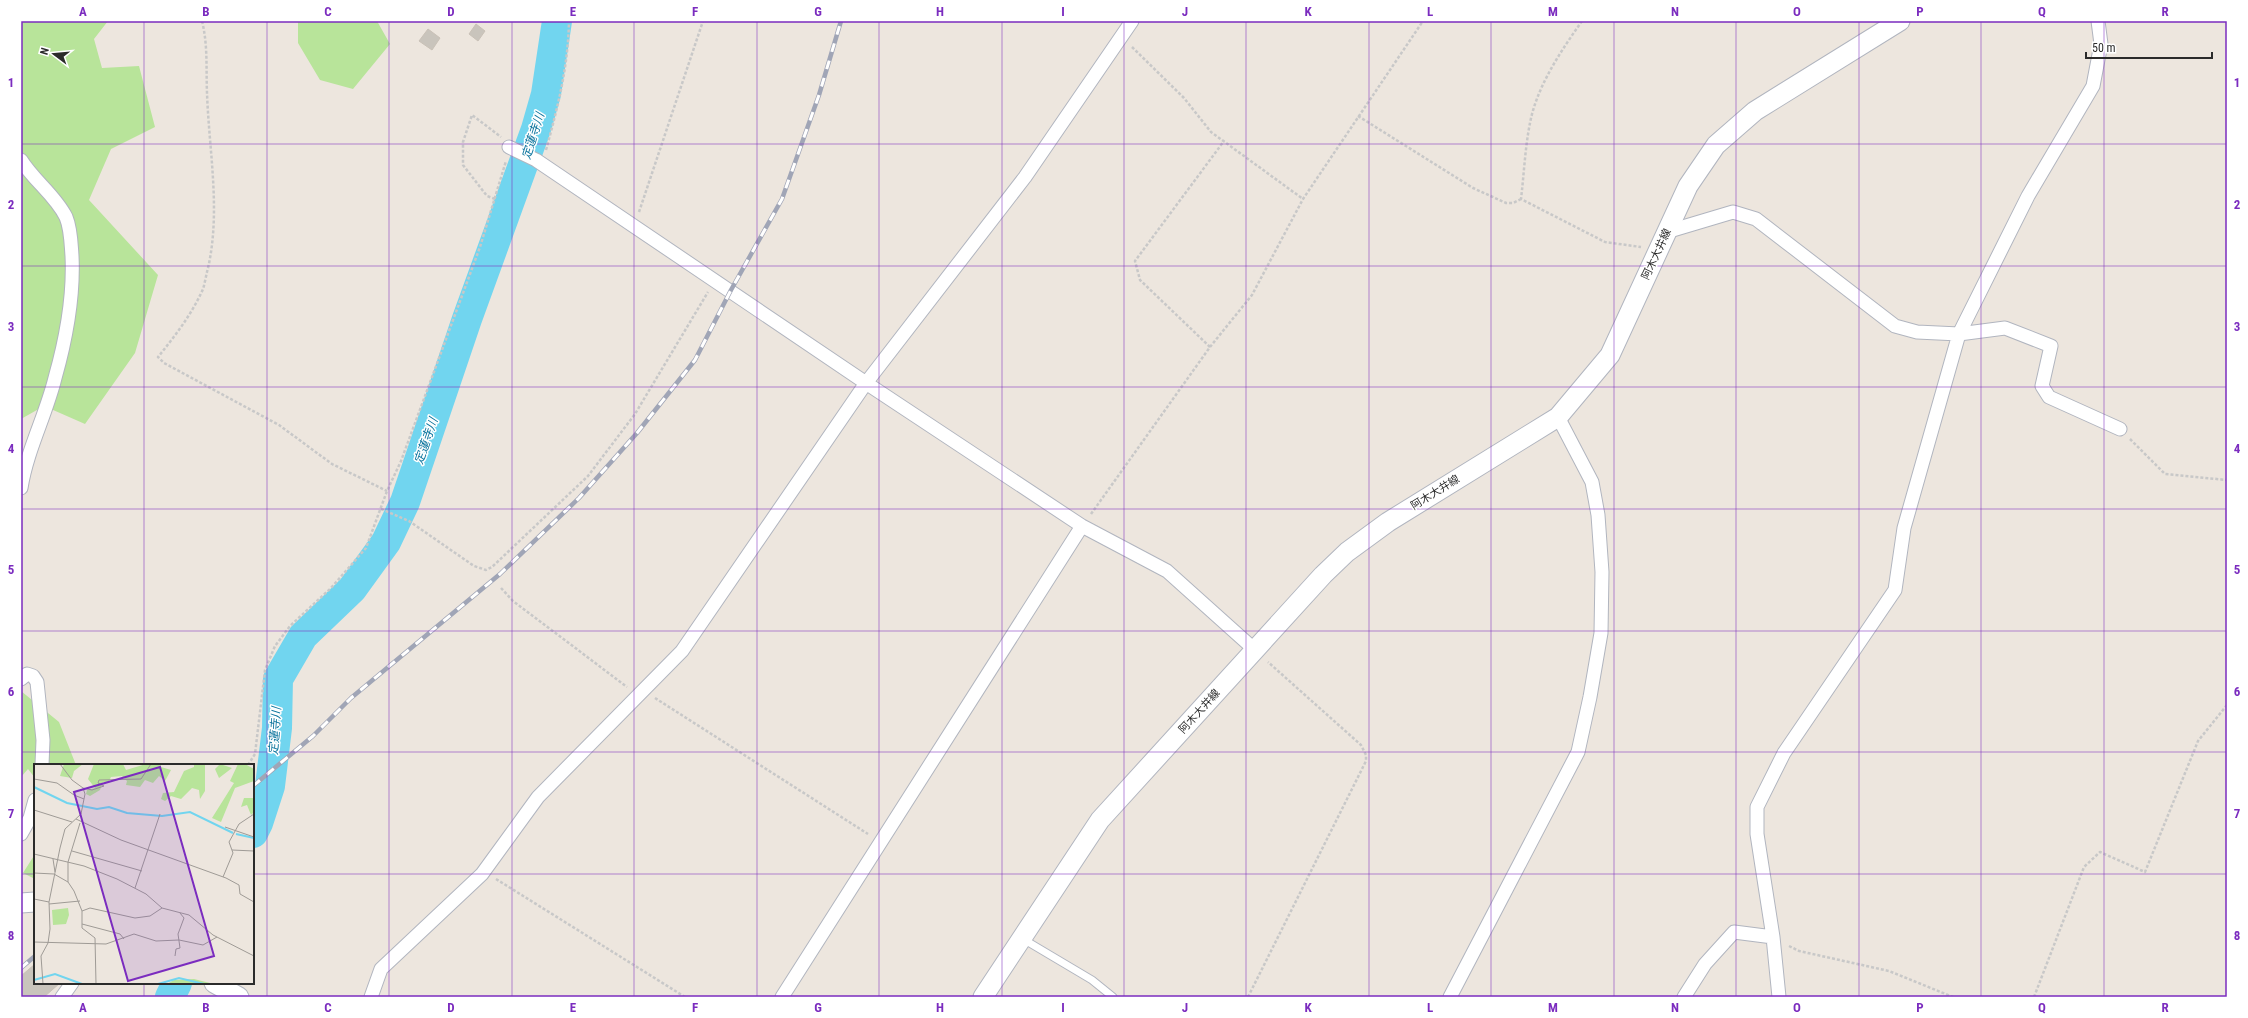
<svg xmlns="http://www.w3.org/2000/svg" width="2248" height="1018" font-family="'Roboto Condensed','Noto Sans JP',sans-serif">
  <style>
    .green { fill: #b8e49a }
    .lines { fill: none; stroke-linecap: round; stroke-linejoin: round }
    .river { stroke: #71d5ef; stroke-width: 30 }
    .building { fill: #c9c4bc; stroke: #c9c1b7 }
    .lane-casing { stroke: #b1b5bf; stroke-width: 9 }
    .street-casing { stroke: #b1b5bf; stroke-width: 15 }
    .secondary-casing { stroke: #b1b5bf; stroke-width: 21 }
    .path { stroke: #c8c8c8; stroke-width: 2.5; stroke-dasharray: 3 2; stroke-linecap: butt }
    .lane { stroke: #fff; stroke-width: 7 }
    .street { stroke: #fff; stroke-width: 13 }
    .secondary { stroke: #fff; stroke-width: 19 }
    .rail-casing { stroke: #a0a5b6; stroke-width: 4.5 }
    .rail { stroke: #fff; stroke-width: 3; stroke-dasharray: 9; stroke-linecap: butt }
    .grid { fill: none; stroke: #7b2cbf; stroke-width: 1; stroke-opacity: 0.55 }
    .labels { text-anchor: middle; stroke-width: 3; stroke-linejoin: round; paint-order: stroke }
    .street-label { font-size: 11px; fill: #2b2b2b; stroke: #fff }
    .water-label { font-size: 12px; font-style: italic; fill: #0d759e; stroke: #fff }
    .inset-river { fill: none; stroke: #71d5ef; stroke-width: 2 }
    .inset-road { fill: none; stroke: #9f9b96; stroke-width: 1 }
    .view { fill: #7b2cbf; fill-opacity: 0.15; stroke: #7b2cbf; stroke-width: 2 }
    .inset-edge { fill: none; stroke: #2b2b2b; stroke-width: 2 }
    .neatline { fill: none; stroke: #7b2cbf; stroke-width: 1.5 }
    .grid-label { font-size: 13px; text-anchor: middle; font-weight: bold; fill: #7b2cbf }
  </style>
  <rect width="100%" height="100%" fill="#ede6de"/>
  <path class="green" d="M21,21h87l-14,18 8,29 37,-2 16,61 -44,22 -22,51 69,75 -23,78 -50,71 -41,-18 -23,13z
    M298,21h79l13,23 -37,45 -33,-9 -22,-37z
    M21,691l38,31 17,43h-41v13l-7,-9 -7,8z
    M35,854v25l-12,-6z"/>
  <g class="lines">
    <path class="river" d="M253,833l5,-10 12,-37 7,-58 1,-49 25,-43 49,-47 34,-47 19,-40 62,-183 69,-190 10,-35 11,-73
      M170,997l7,-14"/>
  </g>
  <path class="building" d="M476,24l9,7 -7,10 -9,-7z
    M428,29l12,9 -8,12 -13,-9z
    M35,964v19h25l-16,14h-23v-21z"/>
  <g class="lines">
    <defs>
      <path id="lane" d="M1023,939l69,41 21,17"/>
      <path id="street" d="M509,147l27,13 330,223 216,143 85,45 88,79
        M21,160c13,21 34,35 45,57 5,12 5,26 6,39 2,41 -6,83 -17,122 -9,37 -28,72 -34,110
        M1666,232l67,-20 23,7 139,107 22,6 42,2 46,-6 46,18 -9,40 7,11 71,32
        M21,679l6,-5 6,2 4,6 6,58 -1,25
        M21,834l9,-16 5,-18
        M62,997l10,-14
        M371,997l10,-28 101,-95 56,-77 144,-146 184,-268 159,-206 107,-156
        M782,997l300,-471
        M1450,997l128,-245 12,-55 11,-64 1,-61 -4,-57 -6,-33 -34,-65
        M1684,997l21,-33 29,-32 39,5
        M1779,997l-6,-60 -16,-103v-27l27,-54 111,-163 9,-62 55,-194 69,-138 65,-110 8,-42 -3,-23"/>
      <path id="secondary" d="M21,903l14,-1
        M214,983l25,14
        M983,997l117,-177 223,-245 24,-23 41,-30 170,-105 52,-62 78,-169 28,-41 39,-34 145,-90"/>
    </defs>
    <use href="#lane" class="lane-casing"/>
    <use href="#street" class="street-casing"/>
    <use href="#secondary" class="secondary-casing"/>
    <path class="path" d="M202,21c6,24 4,48 5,72 2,58 14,118 1,175 -2,7 -3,15 -5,21 -11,25 -28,47 -45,68l6,6 115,62 53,39 55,27
      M1582,21c-21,30 -45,65 -52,102 -5,25 -6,51 -9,76l84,43 36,5
      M1132,47l52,51 27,34 92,67
      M1358,116l115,72 33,15h7l8,-4
      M546,150c12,-44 22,-82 23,-129
      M495,199l-8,-3 -24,-31v-23l9,-27 29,22
      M639,212l64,-191
      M1210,347l-70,-67 -5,-19 89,-120
      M2130,439l35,35 62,6
      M381,509l28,12 65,45 12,4 6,-3 96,-91 47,-62 73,-122
      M1091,514l119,-167 42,-52 51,-96 120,-178
      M501,588l12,13 114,86
      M655,698l213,136
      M248,765l7,-11 10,-84 10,-24 15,-20 41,-38 35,-40 21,-57 14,-30 79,-214 26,-86
      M496,879l189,118
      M1789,946l10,5 90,20 64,26
      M1248,997l118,-236v-6l-5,-10 -93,-83
      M2034,997l50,-130 16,-15 45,20 53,-131 29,-36"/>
    <use href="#lane" class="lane"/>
    <use href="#street" class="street"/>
    <use href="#secondary" class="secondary"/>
    <defs>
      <path id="rail" d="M253,786l60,-50 38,-38 149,-124 79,-76 58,-65 58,-73 36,-70 51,-91 37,-104 22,-74
        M21,968l14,-12"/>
    </defs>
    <use href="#rail" class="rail-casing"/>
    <use href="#rail" class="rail"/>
  </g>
  <path class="grid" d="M144,21v744M267,21v976M389,21v976M512,21v976M634,21v976M757,21v976M879,21v976M1002,21v976M1124,21v976M1246,21v976M1369,21v976M1491,21v976M1614,21v976M1736,21v976M1859,21v976M1981,21v976M2104,21v976M21,144h2206M21,266h2206M21,387h2206M21,509h2206M21,631h2206M21,752h2206M21,874h14M253,874h1974M144,983v14"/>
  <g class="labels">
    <g class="street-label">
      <text transform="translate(1656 254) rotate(-65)" y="4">阿木大井線</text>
      <text transform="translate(1435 492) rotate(-32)" y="4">阿木大井線</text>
      <text transform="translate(1199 711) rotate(-48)" y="4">阿木大井線</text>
    </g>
    <g class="water-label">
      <text transform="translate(533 136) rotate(-72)" y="4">定蓮寺川</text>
      <text transform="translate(426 441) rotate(-71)" y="4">定蓮寺川</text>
      <text transform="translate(275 731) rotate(-86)" y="4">定蓮寺川</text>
    </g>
  </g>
  <g transform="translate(34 764)">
    <rect width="220" height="220" fill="#ede6de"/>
    <path d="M30,0h19l-9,7 -2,7 -12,-2zM60,0h29l3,6 20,-6h15v3l10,3 -6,11 -6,-5 -6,7 -8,-3 -5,7 -14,-2 1,-4 -5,-5 -11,1 -3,6 -5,-1 -3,8 -10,6 -4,-2 1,-4 8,-2 -7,-9zM160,0h11v27l-5,8 -1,-9 -7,-2 -11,11 -10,-3 -6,5 -4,-2 2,-6 11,-1 10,-21 10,-4zM186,0l12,4 -13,10 -4,-9zM204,0h7l9,5v12l-19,7 -14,34 -9,-4 22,-35 -4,-2zM210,34h10v14l-3,3 -4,-10 -6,2zM34,144l1,7 -3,9 -13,1 -1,-15zM160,215l20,5h-47l7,-4z" fill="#b8e49a"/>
    <path class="inset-river" d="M0,23l33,16 30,6 12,-2 18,6 35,3 28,-4 43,21M202,70l18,4M0,216l21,-6 27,10M124,220l21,-6 25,6"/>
    <path class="inset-road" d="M26,0l12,16 11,8 9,2 12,-4 -6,-3 1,-3 42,-1 10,-15M0,15l23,4 17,12 10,4M0,46l38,12M42,55l45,21 105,38 13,7 1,9 14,8M191,63l29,10M198,86l22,1M38,87l70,20M0,90l50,12 33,13 29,15 16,14 27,7 24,20 41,21M19,95l2,13M0,109l20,1 14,8 6,9 8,20v17l13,10 1,46M189,113l10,-24 -4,-11 10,-18 15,-10M34,118v-20l12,-39M101,124l25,-74M0,135l15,3M15,140l31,-3M48,147l8,-3 45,10 15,-2 12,-8M48,160l38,10 4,5M0,178l72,2 28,-10 22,7 23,-1 24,5 14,-8M141,192l1,-7 4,-1 -2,-14 6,-16 -4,-5M9,220l-2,-28 7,-13 2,-14 -1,-27 11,-54 5,-19 16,-15 4,-20 -2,-6"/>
    <path class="view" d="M126,3l54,189 -86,25 -54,-189z"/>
    <rect width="220" height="220" class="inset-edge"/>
  </g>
  <rect width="2248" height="1018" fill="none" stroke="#ffffff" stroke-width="44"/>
  <g transform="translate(54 54) rotate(286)" stroke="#ffffff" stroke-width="3" paint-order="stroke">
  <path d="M0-3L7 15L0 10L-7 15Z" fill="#2b2b2b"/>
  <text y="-6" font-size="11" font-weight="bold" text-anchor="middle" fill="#2b2b2b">N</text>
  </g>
  <path d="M2086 52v6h126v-6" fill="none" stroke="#2b2b2b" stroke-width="2"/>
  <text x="2092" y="52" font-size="12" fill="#2b2b2b" stroke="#ffffff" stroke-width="3" paint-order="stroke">50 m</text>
  <rect x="22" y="22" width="2204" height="974" class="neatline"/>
  <g class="grid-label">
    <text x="83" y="16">A</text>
    <text x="206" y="16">B</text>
    <text x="328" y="16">C</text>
    <text x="451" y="16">D</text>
    <text x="573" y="16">E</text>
    <text x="695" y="16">F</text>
    <text x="818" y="16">G</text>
    <text x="940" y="16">H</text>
    <text x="1063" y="16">I</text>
    <text x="1185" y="16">J</text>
    <text x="1308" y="16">K</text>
    <text x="1430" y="16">L</text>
    <text x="1553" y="16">M</text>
    <text x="1675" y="16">N</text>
    <text x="1797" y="16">O</text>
    <text x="1920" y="16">P</text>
    <text x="2042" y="16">Q</text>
    <text x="2165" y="16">R</text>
    <text x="11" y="87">1</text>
    <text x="2237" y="87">1</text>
    <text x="11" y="209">2</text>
    <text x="2237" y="209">2</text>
    <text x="11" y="331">3</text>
    <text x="2237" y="331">3</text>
    <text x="11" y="453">4</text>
    <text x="2237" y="453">4</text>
    <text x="11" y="574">5</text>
    <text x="2237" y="574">5</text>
    <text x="11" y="696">6</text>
    <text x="2237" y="696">6</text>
    <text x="11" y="818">7</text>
    <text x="2237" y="818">7</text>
    <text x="11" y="940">8</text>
    <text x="2237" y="940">8</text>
    <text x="83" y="1012">A</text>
    <text x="206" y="1012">B</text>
    <text x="328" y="1012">C</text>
    <text x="451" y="1012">D</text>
    <text x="573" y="1012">E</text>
    <text x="695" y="1012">F</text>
    <text x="818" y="1012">G</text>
    <text x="940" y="1012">H</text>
    <text x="1063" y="1012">I</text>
    <text x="1185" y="1012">J</text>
    <text x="1308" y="1012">K</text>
    <text x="1430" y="1012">L</text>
    <text x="1553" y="1012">M</text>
    <text x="1675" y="1012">N</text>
    <text x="1797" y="1012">O</text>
    <text x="1920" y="1012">P</text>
    <text x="2042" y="1012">Q</text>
    <text x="2165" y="1012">R</text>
  </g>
</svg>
